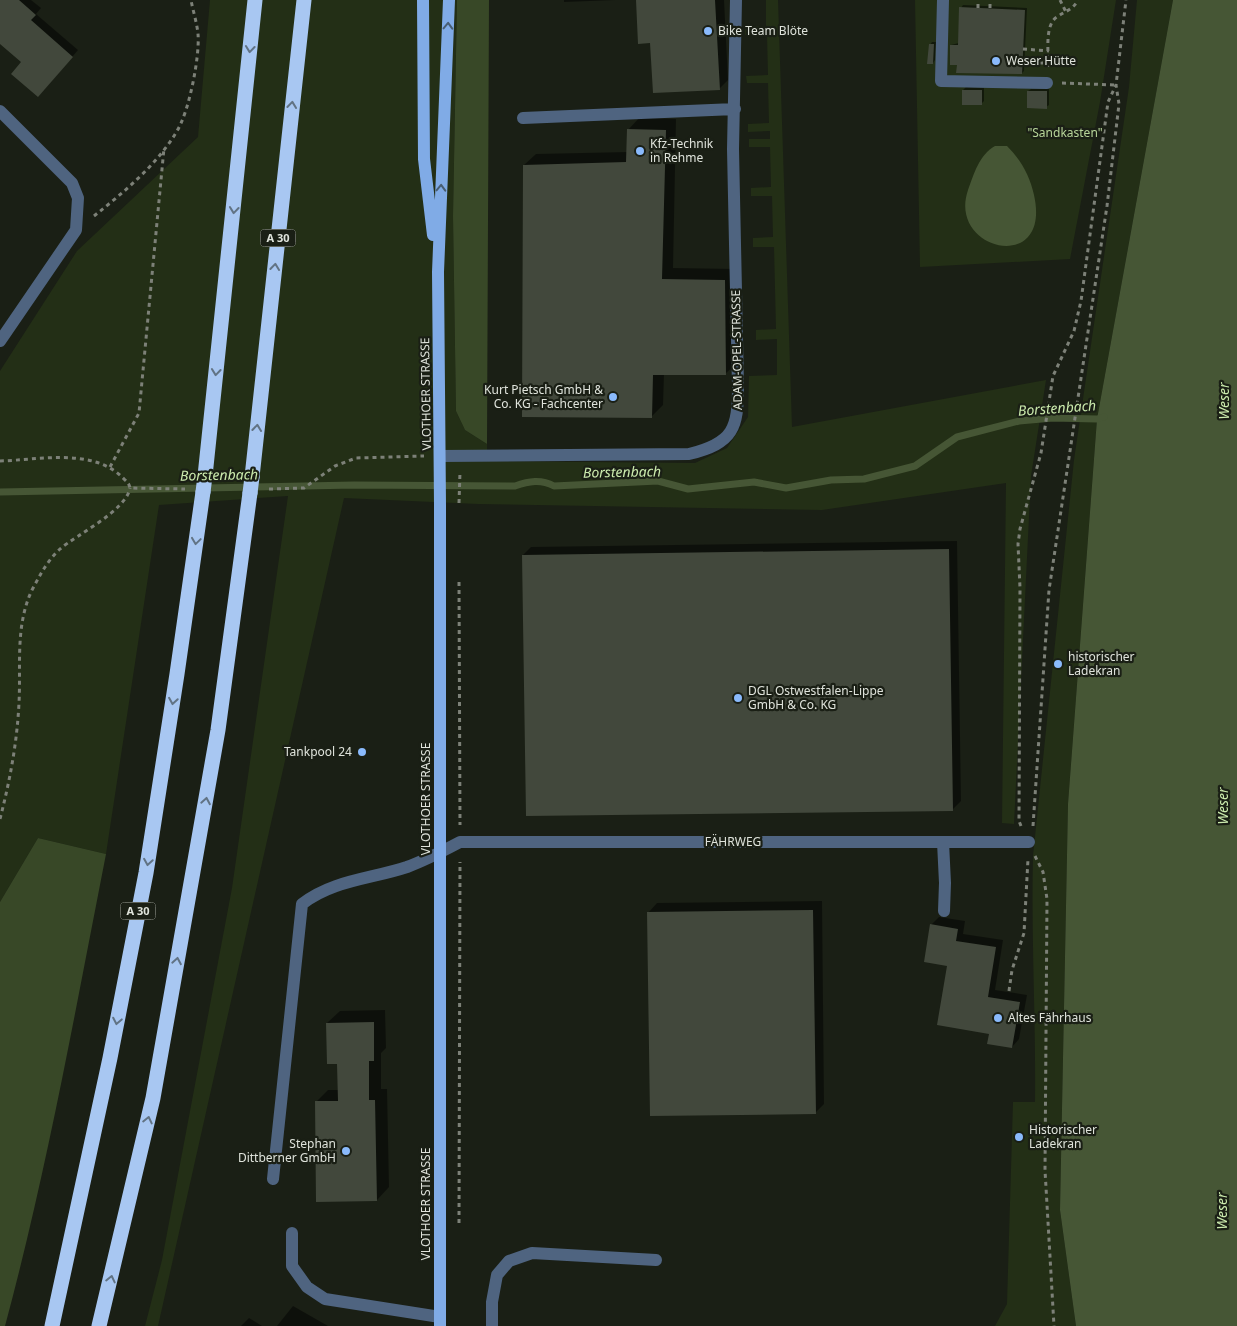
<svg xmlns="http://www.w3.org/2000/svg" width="1237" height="1326" font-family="'Noto Sans',sans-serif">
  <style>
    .green { fill: #232f16 }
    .forest { fill: #384827 }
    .water { fill: #465635 }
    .shadow { fill: #0007 }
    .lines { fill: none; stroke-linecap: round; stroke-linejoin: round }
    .stream { stroke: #465635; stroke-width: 7 }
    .building { fill: #42483c }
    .path { stroke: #7d8178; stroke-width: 3; stroke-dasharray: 4 4; stroke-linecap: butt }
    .minor { stroke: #4f6480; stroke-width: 12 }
    .major { stroke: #80abe6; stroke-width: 12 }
    .highway { stroke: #a8c7f2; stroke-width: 15 }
    .highway-bridge { stroke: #a8c7f2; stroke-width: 15 }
    .oneway { stroke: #485e73 }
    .oneway2 { stroke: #617384 }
    .poi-dot { fill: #8abafc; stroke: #1a1f15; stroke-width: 2 }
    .labels { text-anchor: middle; stroke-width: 4.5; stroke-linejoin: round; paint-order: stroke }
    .shield { fill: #1a1f15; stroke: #a4a8a0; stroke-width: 1 }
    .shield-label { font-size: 11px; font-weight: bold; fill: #dfe3db }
    .poi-label { font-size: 12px; fill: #dfe3db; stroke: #1a1f15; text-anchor: start }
    .park-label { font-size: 12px; fill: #b7d599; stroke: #1a1f15 }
    .street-label { font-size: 12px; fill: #dfe3db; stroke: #1a1f15 }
    .water-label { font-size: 14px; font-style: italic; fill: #cbeaad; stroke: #1a1f15 }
  </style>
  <rect width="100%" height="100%" fill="#1a1f15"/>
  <path class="green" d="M210,0h247l-4,216 3,195 9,19 22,14v17l208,2 32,-15 21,-31 1,-41 28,-1v-36l-21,1v-10l20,-1 -2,-82h-21v-9l20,-1 -1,-41h-21v-8l20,-1 -1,-40h-21v-8h21v-8l-22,1v-8l21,-1 -1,-40h-21l-1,-7 22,-1 -1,-40h-22v-8l21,-1v-26h12l14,427 254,-47 -15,96 -17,348 -12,-1 4,-340 -184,27 -344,-6 -134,-6 -186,828h-13l17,-66 70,-372 56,-392 -129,9 -53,349 -68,-16 -38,64v-531l77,-120 121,-114z
    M915,0h201l-16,102 -30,157 -150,8z
    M1137,0h36l-76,419 -29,385 -8,406 16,116h-81l12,-22 6,-202h22c1,-82 -4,-164 -2,-246l41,-396 55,-373z"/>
  <path class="forest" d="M457,0h32l-2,444 -22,-14 -9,-19 -3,-195z
    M38,838l68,16c-31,158 -59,316 -101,472h-5v-424z"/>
  <path class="water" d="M1173,0h64v1326h-161l-16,-116 8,-406 29,-385z
    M995,146h12c14,14 23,30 27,49 18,80 -87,56 -66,-5 6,-16 11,-35 27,-44z"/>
  <path class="shadow" d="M7,0h24l10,8 -5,6 42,36 -34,40 -21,-28 -23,-20v-33z
    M564,0h51l-51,2z
    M637,0h87l4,80 -9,9 -68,-47z
    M963,5l64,3 -3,63 -2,2 -64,-9 -7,-19 8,-2 2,-35z
    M932,42h4l-1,18 -2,3 -3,-18z
    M966,87l18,1v13l-3,3 -18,-14z
    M1031,89h18v16l-3,2 -18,-16z
    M639,118l37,1 -3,149 63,1 1,94 -12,11h-61l-1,31 -12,12 -127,-252 12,-11 92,-2v-22z
    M957,541l4,260 -9,9 -429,-255 8,-8z
    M822,901l2,203 -9,9 -167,-200 9,-10z
    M939,917l26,4 -2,13 40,6 -8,50 32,5 -8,44 -7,8 -21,-14 -43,-68 -17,-40z
    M385,1010l1,38 -5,5v36h6l2,98 -12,13 -61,-98 12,-12h11v-28l-12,-39 13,-12z
    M293,1306l35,20h-51z
    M249,1318l13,8h-21z"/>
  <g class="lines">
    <path class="stream" d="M0,492l354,-7 161,1c14,-5 26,-7 39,0l104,-5 30,8 66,-7 32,6 45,-8 33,-1 51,-13 42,-29 62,-16 34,-3 44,1 7,-2"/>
  </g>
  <path class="building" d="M0,0h19l17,15 -5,5 42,37 -35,40 -27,-23 10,-12 -21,-18z
    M636,0h79l5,90 -67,3 -3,-50 -12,1z
    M959,7l66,3 -3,64 -66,-1 1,-8h-7v-20h8z
    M929,44h5l-1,20h-6z
    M962,90h20v15h-20z
    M1027,91h20v18l-20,-1z
    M627,129l39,1 -4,149 63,1 1,95h-73l-1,43 -130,-1 1,-252 103,-3z
    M949,549l4,262 -427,5 -4,-261z
    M813,910l3,204 -166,2 -3,-204z
    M930,924l28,5 -2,12 40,6 -8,50 32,5 -8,46 -25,-4 2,-10 -52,-9 10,-59 -23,-4z
    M374,1022v39h-5v39h6l2,101 -61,1 -1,-101h23l-1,-37h-10l-1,-41z"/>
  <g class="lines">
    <path class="path" d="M1060,0l6,12
      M978,8v-8
      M990,8v-8
      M1023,49l26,2
      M1023,63h25
      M1048,67c1,-14 -4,-42 9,-50 8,-6 16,-7 21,-17
      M1062,83l54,2
      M94,216c30,-24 63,-51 83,-85 12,-19 23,-75 21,-97 -1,-11 -5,-23 -7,-34
      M0,461c39,-1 94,-14 124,18 3,3 5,4 6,9l55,1
      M110,467l29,-54 25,-265
      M269,489l35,-1 31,-22 21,-8 68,-2
      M459,503l1,-31
      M459,582l1,243
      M0,819c10,-39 17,-76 19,-116 2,-38 -4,-77 13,-113 8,-15 15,-29 28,-41 16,-14 66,-38 70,-61
      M1021,826l-2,-5 1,-233 -2,-44 2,-15 21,-76 12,-77 21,-45 7,-30 27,-199 8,-17
      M1033,826l16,-236 58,-384 12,-102 -3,-19 10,-85
      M1035,856l8,16 4,27 -2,271 9,156
      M1009,991l3,-21 12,-37 4,-74
      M459,1223l1,-361"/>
    <path class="minor" d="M943,0l-2,81 106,2
      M0,111l72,72 6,15 -2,32 -76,111
      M523,118l212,-9
      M440,456l249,-2c45,-11 49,-26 49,-68l-5,-237 3,-149
      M943,842l2,41 -1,28
      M273,1179l29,-275c31,-24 69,-25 105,-37 19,-7 36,-16 53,-25h569
      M292,1233v33l15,21 18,12 115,18
      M492,1326v-24l5,-27 12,-14 23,-8 124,7"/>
    <path class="major" d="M423,0l1,159 9,76
      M440,1326v-821l-2,-233 11,-272"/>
    <path class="highway" d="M205,476l50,-476
      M252,477l52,-477
      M52,1326l58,-268 36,-185 31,-199 26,-182
      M99,1326l54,-228 65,-368 32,-237"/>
    <path class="highway-bridge" d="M203,492l2,-16
      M250,493l2,-16"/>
  </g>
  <defs><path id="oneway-chevron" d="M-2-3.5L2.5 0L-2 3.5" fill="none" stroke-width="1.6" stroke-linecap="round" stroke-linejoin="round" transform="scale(1.25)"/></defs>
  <g class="oneway">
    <use href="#oneway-chevron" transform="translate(448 26) rotate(-88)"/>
    <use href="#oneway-chevron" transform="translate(441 188) rotate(-88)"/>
  </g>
  <g class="oneway2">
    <use href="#oneway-chevron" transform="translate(250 49) rotate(96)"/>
    <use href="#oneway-chevron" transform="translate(292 105) rotate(-84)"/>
    <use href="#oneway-chevron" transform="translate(234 210) rotate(96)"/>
    <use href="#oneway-chevron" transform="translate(275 267) rotate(-84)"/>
    <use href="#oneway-chevron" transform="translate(216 372) rotate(96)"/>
    <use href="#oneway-chevron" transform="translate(257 428) rotate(-84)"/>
    <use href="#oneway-chevron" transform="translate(196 541) rotate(98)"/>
    <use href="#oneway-chevron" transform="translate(173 701) rotate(99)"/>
    <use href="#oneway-chevron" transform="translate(206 801) rotate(-80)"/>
    <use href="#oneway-chevron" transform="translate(148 862) rotate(99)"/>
    <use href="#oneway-chevron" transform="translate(177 961) rotate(-80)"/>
    <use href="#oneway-chevron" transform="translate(117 1021) rotate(101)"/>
    <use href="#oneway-chevron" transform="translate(148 1120) rotate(-77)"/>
    <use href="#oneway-chevron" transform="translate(111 1279) rotate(-77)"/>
  </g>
  <g class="poi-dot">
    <circle cx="708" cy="31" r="5"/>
    <circle cx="996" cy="61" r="5"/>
    <circle cx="640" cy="151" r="5"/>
    <circle cx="613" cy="397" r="5"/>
    <circle cx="1058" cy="664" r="5"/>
    <circle cx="738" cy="698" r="5"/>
    <circle cx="362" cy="752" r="5"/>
    <circle cx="998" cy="1018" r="5"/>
    <circle cx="1019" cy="1137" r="5"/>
    <circle cx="346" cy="1151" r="5"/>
  </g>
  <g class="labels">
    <g class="shield">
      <rect x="260.5" y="229.5" width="35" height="17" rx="4"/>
      <rect x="120.5" y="902.5" width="35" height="17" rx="4"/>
    </g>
    <g class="shield-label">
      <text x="278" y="242">A 30</text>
      <text x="138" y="915">A 30</text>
    </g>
    <g class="poi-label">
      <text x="718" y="35">Bike Team Blöte</text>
      <text x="1006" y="65">Weser Hütte</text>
      <text x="650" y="148">Kfz-Technik<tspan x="650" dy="14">in Rehme</tspan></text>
      <text x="603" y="394" text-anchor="end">Kurt Pietsch GmbH &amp;<tspan x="603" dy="14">Co. KG - Fachcenter</tspan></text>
      <text x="1068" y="661">historischer<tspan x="1068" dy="14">Ladekran</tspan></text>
      <text x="748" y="695">DGL Ostwestfalen-Lippe<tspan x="748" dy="14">GmbH &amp; Co. KG</tspan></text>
      <text x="352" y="756" text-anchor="end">Tankpool 24</text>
      <text x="1008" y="1022">Altes Fährhaus</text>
      <text x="1029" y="1134">Historischer<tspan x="1029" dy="14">Ladekran</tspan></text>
      <text x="336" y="1148" text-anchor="end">Stephan<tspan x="336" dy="14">Dittberner GmbH</tspan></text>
    </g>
    <g class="park-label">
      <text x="1065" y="137">"Sandkasten"</text>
    </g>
    <g class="street-label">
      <text transform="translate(737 350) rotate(-91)" y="4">ADAM-OPEL-STRASSE</text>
      <text transform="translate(426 394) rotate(-91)" y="4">VLOTHOER STRASSE</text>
      <text transform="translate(426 799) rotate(-90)" y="4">VLOTHOER STRASSE</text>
      <text x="733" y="846">FÄHRWEG</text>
      <text transform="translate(426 1204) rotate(-90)" y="4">VLOTHOER STRASSE</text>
    </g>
    <g class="water-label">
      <text transform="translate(1224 401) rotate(-90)" y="5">Weser</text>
      <text transform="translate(1057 408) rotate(-4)" y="5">Borstenbach</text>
      <text transform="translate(622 472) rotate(-1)" y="5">Borstenbach</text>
      <text transform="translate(219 475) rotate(-1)" y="5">Borstenbach</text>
      <text transform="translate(1223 806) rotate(-90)" y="5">Weser</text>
      <text transform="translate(1222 1211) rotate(-90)" y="5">Weser</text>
    </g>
  </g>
</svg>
